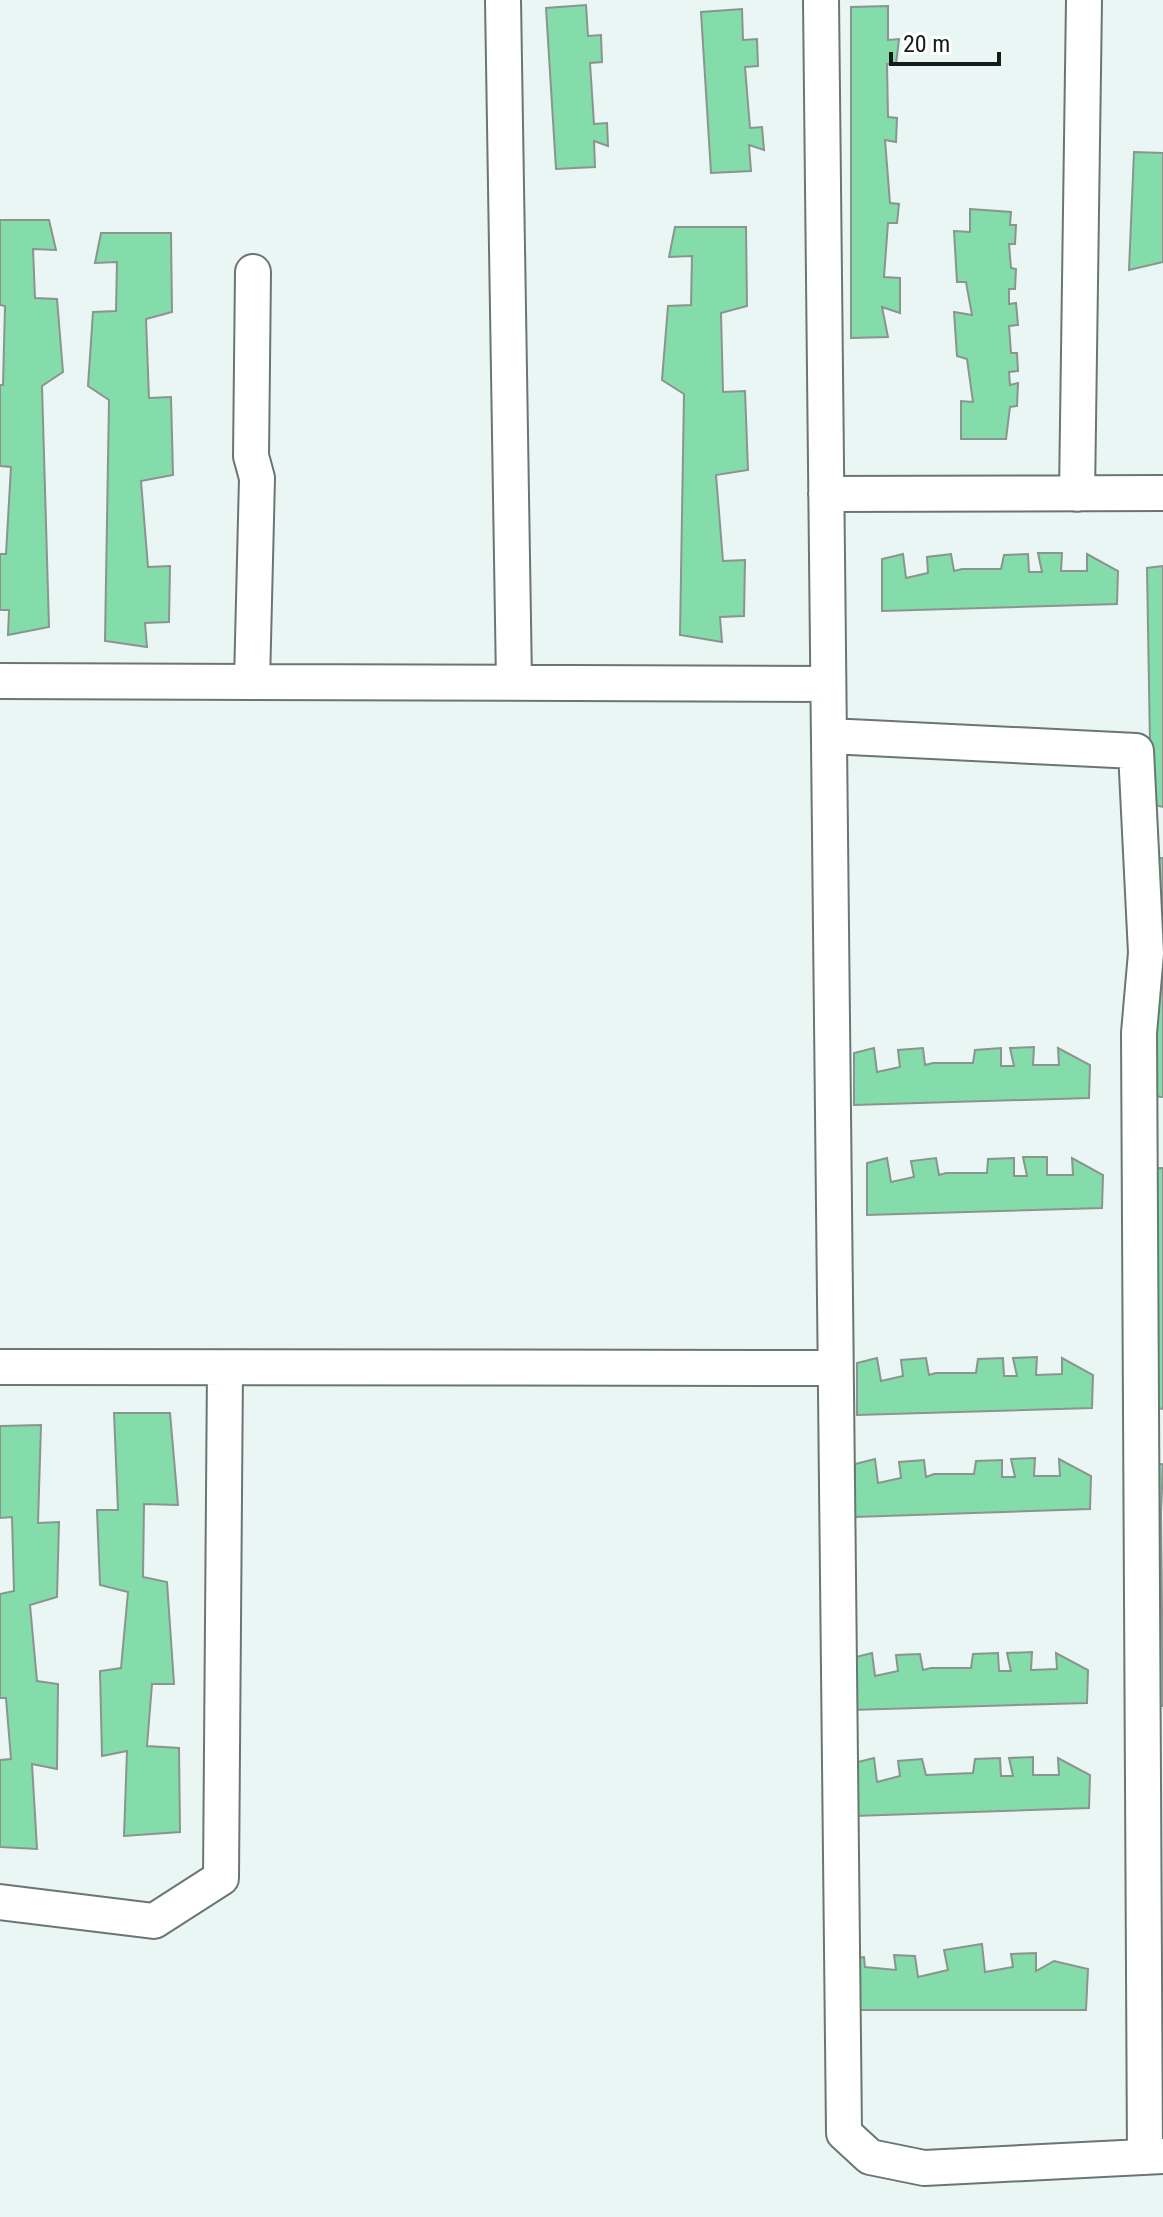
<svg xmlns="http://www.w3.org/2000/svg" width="1163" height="2217" font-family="'Roboto Condensed',sans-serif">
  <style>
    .building { fill: #84dcaa; stroke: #8b948e; stroke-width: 2 }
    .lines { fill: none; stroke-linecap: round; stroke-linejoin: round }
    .street-casing { stroke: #6b7673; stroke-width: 38 }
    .street { stroke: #fff; stroke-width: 34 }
  </style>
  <rect width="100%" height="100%" fill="#eaf6f3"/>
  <path class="building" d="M586,5l2,31 13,-1 1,27 -12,1 4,61 13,-1 1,23 -14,-5 1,26 -39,2 -10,-161z
    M888,6v34l11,-1 -3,25h-9l1,53 9,1 -1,24 -11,-2 5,63 9,1 -2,19h-9l-4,54 16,1v35l-18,-6 6,30 -37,1v-331z
    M742,9l1,31 14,-1 1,27 -13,1 5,61 12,-1 2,23 -15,-5 2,26 -40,2 -10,-161z
    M1134,152l29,1v109l-34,8z
    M970,209l41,3 -1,13h6l-1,19h-6l2,24 5,1 -1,20h-6v15l7,-1 2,22 -9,1 2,27h6l1,18 -9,1 1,13 8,-2 -1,23 -7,1 -4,32h-45v-38l12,1 -6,-43 -10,-3 -3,-44 18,3 -6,-33h-9l-3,-51 16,1z
    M0,220h49l7,30 -23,-1 2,49 22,1 6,73 -21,14 7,241 -41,8 1,-25h-9v-56h6l5,-87 -11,-1v-81h3l2,-79 -5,-1z
    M675,227h71l1,79 -26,7 2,79 22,-1 3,79 -32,5 7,86 22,-1 -1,56 -24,1 2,25 -42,-7 4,-241 -22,-14 6,-74 23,-1 1,-49 -23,1z
    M101,233h70l1,79 -26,7 3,79 22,-1 2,78 -32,6 7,86 22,-1 -1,56 -24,1 2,24 -42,-6 4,-241 -21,-14 5,-74 23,-1 1,-49 -22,1z
    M1038,553h24l-1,18h26v-17l31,17 -1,33 -235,7v-52l21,-5 3,24 22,-5 -1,-16 24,-3 3,17 8,-2h39l3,-14 24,-1 1,18h13z
    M1163,566v241l-12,-3 -4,-236z
    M1163,858v239l-9,-1 -3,-237z
    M1034,1047l-1,18h26l-1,-17 32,17 -1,33 -235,7v-52l20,-5 3,24 23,-5 -2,-17 25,-2 2,17 8,-2h40l2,-13 26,-2v18h13l-4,-18z
    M1023,1157h24v18h26l-1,-17 31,17 -1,33 -235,7v-52l20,-5 4,24 23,-5 -3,-16 25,-3 3,17 7,-2h41l1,-14 26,-1v18h13z
    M1163,1168v241l-16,-3 -3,-237z
    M1037,1357l-1,18 26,-1v-16l31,17 -1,33 -235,7v-52l20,-5 4,23 22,-5 -2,-16 25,-2 3,17 7,-2h40l2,-14 25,-1 1,18h13l-4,-18z
    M114,1413h56l8,92 -34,-1 -1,73 24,5 7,102h-22l-5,62 32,2 1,84 -56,4 3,-85 -25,5 -2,-85 21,-3 7,-76 -28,-7 -3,-75h21z
    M41,1425l-3,98 21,-1 -2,75 -27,8 7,76 21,3 -1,85 -25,-5 5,85 -37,-2v-87l11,-1 -5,-61h-6v-104l14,-3 -2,-74 -12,1v-92z
    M1035,1458l-1,18h26l-1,-17 32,17 -1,33 -235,8v-53l20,-5 3,24 23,-5 -2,-16 25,-2 2,17 8,-3h40l2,-13 26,-1v17h13l-4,-18z
    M1163,1464l-2,49 2,193 -18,-3 -3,-237z
    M1032,1652l-1,18 26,-1 -1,-16 32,17 -1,33 -236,7 1,-52 20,-5 3,23 23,-5 -2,-16 24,-1 3,16 8,-2h40l2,-14 25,-1 1,18h12l-4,-18z
    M1033,1757v18h26l-1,-17 32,17 -1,33 -235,8v-53l20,-5 3,24 23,-6 -2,-15 24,-2 4,16 47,-2 2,-14 25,-1 1,18h12l-4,-18z
    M982,1944l3,28 28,-5 -2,-13 25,-1v18l18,-10 34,8 -2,41h-234l1,-52 11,-1 1,10 31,3 -2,-15 21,1 3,21 30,-7 -4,-20z"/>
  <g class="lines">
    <defs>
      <path id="street" d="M503,0l11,682
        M821,0l23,2133 26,24 54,11 239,-12
        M826,494l337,-1
        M1077,494l7,-494
        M0,681l828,3
        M252,682l5,-204 -6,-22 2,-184
        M829,736l307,15 10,202 -7,80 6,1124
        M0,1367l835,1
        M0,1902l154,19 67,-43 4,-510"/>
    </defs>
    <use href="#street" class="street-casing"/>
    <use href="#street" class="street"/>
  </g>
  <path d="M891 52v12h108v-12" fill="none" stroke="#161a19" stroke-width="4"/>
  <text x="903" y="52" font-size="24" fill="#161a19" stroke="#ffffff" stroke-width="6" paint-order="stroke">20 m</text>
</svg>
